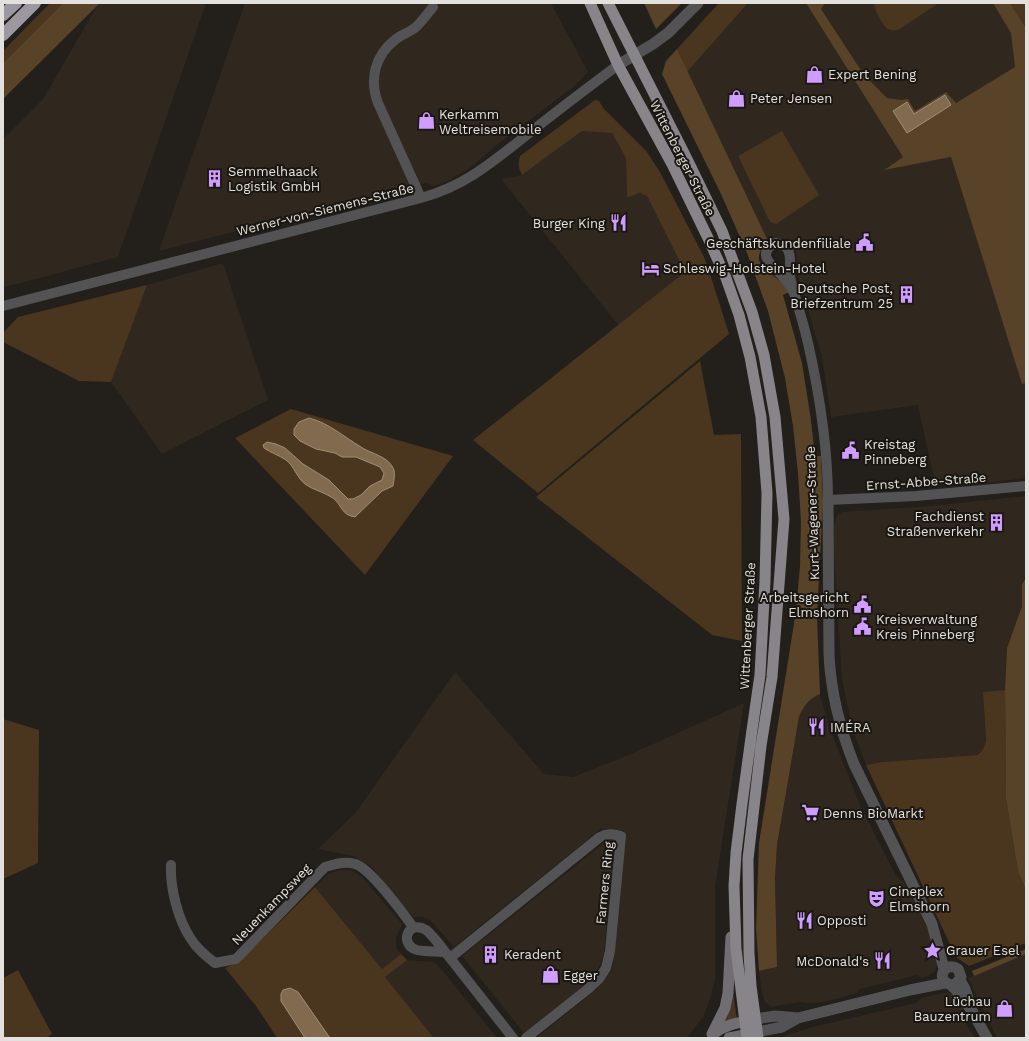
<svg xmlns="http://www.w3.org/2000/svg" width="1029" height="1041" font-family="'Work Sans',sans-serif">
  <style>
    .built { fill: #30271e }
    .green { fill: #4a361f }
    .forest { fill: #584228 }
    .water { fill: #826a4e; stroke: #9f8e79 }
    .lines { fill: none; stroke-linecap: round; stroke-linejoin: round }
    .minor { stroke: #535255; stroke-width: 10 }
    .tertiary { stroke: #535255; stroke-width: 11 }
    .secondary { stroke: #706e73; stroke-width: 11 }
    .primary { stroke: #87848a; stroke-width: 11 }
    .motorway { stroke: #9b989f; stroke-width: 12 }
    .labels { text-anchor: middle; stroke-width: 4; stroke-linejoin: round; paint-order: stroke }
    .poi-label { font-size: 13px; fill: #e3e1dd; stroke: #1a1611; text-anchor: start }
    .street-label { font-size: 13px; fill: #e3e1dd; stroke: #1a1611 }
  </style>
  <rect width="100%" height="100%" fill="#231f1a"/>
  <path class="built" d="M100,3h106l-88,254 -101,27 -14,3v-148l40,-40 54,-93z
    M245,3h306l37,69 -16,16 -74,56 -28,24 -22,13 -14,5 -8,-3 -267,68z
    M748,3h262l16,25v52l-141,89 66,-12 71,226h4v95l-32,4 -59,2 -17,-79 -87,12 -9,-60 -24,-81 -2,-25 -6,-10 -12,-3 -10,3 -81,-169z
    M582,131l30,2 14,25 1,40 12,-5 8,3 38,76 -66,54 -118,-147 21,-4z
    M223,263l45,137 -106,54 -51,-72 36,-97z
    M1026,496v82l-4,6v22l-15,42 -2,42 -22,2 3,46 -1,8 -4,6 -5,3 -94,7 -16,3 -13,-34 -11,-52 -8,-125v-30l3,-8 5,-4 89,-6z
    M455,672l89,102 29,3 58,-23 113,-51 -29,184v92l-5,20 -7,18 -16,21h-151l55,-44 12,-11 9,-13 14,-135 -2,-4 -23,-2 -147,118 -23,-26 -8,-4h-10l-42,-51 -18,-10 -35,-7 38,-37z
    M820,694l10,35 30,76 36,71 8,6 31,61 4,18 -4,10 -7,5 -7,2 -3,-3 -58,14 -3,4 -32,9 -18,1 -7,-1 -29,5 -6,-5 -3,-9 -3,-22 18,-4 -2,-89 2,-33 22,-128 7,-14 6,-5z
    M604,843h5l5,5v7l-10,97 -4,13 -11,17 -65,51 -62,-77z
    M340,870h12l10,7 40,47 -6,15v8l5,7 -19,15 -67,-82 13,-13z
    M1026,954v84h-29l-29,-60z
    M406,960l27,2 5,3 59,73h-63l-49,-61z
    M947,992l7,3 9,13 1,12 11,18h-193l5,-3 25,-8 104,-24 5,-5z"/>
  <path class="green" d="M50,3h13l-60,60v-12z
    M719,3h29l-61,69 -10,-23z
    M874,3h65l-41,27c-4,0 -7,1 -10,-1 -5,-3 -14,-20 -14,-26z
    M1010,3h16v25z
    M595,100l4,1 5,8 43,43 13,20 44,85 7,20 18,57 -191,159 -65,-53 212,-168 -38,-76 -8,-3 -12,5 -1,-40 -14,-25 -30,-2 -60,44c-4,-8 -4,-11 -2,-19z
    M782,131l37,64 -43,29 -6,-2 -32,-66z
    M147,285l-36,97 -32,-1 -76,-39v-9l15,-16z
    M700,361l14,74 27,-1 1,207 -30,-6 -176,-138z
    M291,409l162,47 -88,119 -130,-137z
    M1005,690l1,109 12,73 8,18v53l-57,23 -13,-9 -90,-192 16,-3 95,-7c6,-4 8,-8 9,-16l-3,-47z
    M3,719l36,11 -1,133 -35,16z
    M315,887l67,82 19,-15 6,6 -22,17 49,61h-157l-21,-32 -31,-38 13,-5z
    M18,970l34,64 -6,4h-43v-60z
    M733,992l4,28 -16,3z"/>
  <path class="forest" d="M63,3h37l-97,96v-36z
    M644,3h38l-26,26z
    M806,3h19l-4,6 43,66 23,23 14,2 7,-1 7,12 31,-19 10,11 59,-36 -4,-34 -18,-30h17l16,25v355l-4,1 -71,-227 -67,13 19,-13z
    M677,49l91,192c-26,27 11,31 21,51l-6,3 19,68 9,57 4,36h6l2,46 -6,114 3,78c-12,5 -16,12 -21,23l-22,128 -2,33 2,89 -18,4 -3,-43 3,-85 37,-232 4,-45 1,-44 -3,-49 -5,-47 -8,-48 -17,-67 -21,-58 -26,-59 -59,-120 4,-13z
    M1026,578v312l-8,-18 -12,-73 -1,-109 2,-42 15,-42v-22z
    M1026,949v5l-52,22 -2,-5z"/>
  <path class="water" d="M945,95l6,10 -44,28 -14,-22 14,-9 7,12z
    M309,418c20,5 35,19 52,29 10,7 28,9 33,23 1,4 0,11 -1,16l-11,5 -27,26c-14,-2 -13,-12 -22,-19 -9,-6 -20,-8 -28,-14 -8,-6 -11,-18 -19,-24 -7,-5 -15,-7 -22,-12l-1,-3 4,-3 9,2 9,4 18,16 26,16 19,19h5l8,-4 9,-9 12,-6 2,-7 -4,-6 -24,-10h-14l-7,-4 -19,-4 -16,-8 -6,-6v-6l5,-7z
    M290,988l8,4 32,46h-25l-24,-37v-7l2,-4z"/>
  <g class="lines">
    <path class="minor" d="M421,198l-43,-95c-9,-24 -3,-48 18,-64 6,-5 15,-7 21,-13 6,-6 11,-13 16,-19
      M775,243l9,2c9,7 5,21 6,31 1,6 3,11 4,17 -3,-5 -6,-11 -11,-16 -8,-10 -29,-22 -8,-34z
      M794,293c5,16 10,33 14,50 11,49 20,107 20,157l88,-4 110,-10
      M3,306l418,-108c47,-13 75,-39 112,-68 28,-22 57,-44 85,-65
      M171,865c-1,23 7,55 20,74 6,10 15,17 24,24l21,-4 89,-92c10,-3 20,-6 30,-3 14,3 49,50 58,63
      M444,952c-8,-1 -19,0 -27,-2 -18,-5 -10,-31 9,-20 6,4 18,21 24,28l63,80
      M450,958l150,-121c7,-4 13,-3 21,-1l-11,115 -4,17 -7,11 -11,10 -62,49"/>
    <path class="tertiary" d="M618,65l35,-21 15,-11 30,-30
      M828,500l1,155c2,38 11,74 25,109l78,160 12,45
      M960,980l5,9 7,22 15,27
      M951,985l5,-1 5,-7 -3,-8c-3,-2 -5,-3 -9,-2 -5,1 -8,7 -6,12 2,5 6,4 9,7 8,7 14,17 20,25
      M755,1019l20,-3 23,2
      M757,1032l25,-5 16,-9 112,-28 35,-7"/>
    <path class="secondary" d="M712,1034l13,-26 3,-15 3,-56
      M713,1034c13,-10 25,-11 40,-14
      M729,1038l26,-5"/>
    <path class="primary" d="M590,3l28,62 54,99 36,74 18,40 13,37 11,42 11,60 6,76 -2,88 -5,94 -8,55 -10,74 -6,49 -2,33 2,63 11,89
      M608,3l78,154 36,74 30,81 12,43 11,62 9,102 -12,158 -11,69 -13,113 1,94 2,33 7,52"/>
    <path class="motorway" d="M3,15l13,-12
      M3,35l32,-32"/>
  </g>
  <defs>
    <symbol id="shop-bare" viewBox="-9 -9 18 18"><path d="M-5-2.5h2.3a2.7 3.5 0 0 1 5.4 0H5L5.5 6h-11ZM-1.5-2.5h3a1.5 2.3 0 0 0-3 0Z" fill="#cf9dff" stroke="#1a1611" stroke-width="2.5" paint-order="stroke"/></symbol>
    <symbol id="building-bare" viewBox="-9 -9 18 18"><path d="M-4-6H4V6H1V3H-1V6H-4ZM-2.5-4.3h1.7v1.8h-1.7ZM.8-4.3h1.7v1.8H.8ZM-2.5-1h1.7V.8h-1.7ZM.8-1h1.7V.8H.8Z" fill="#cf9dff" stroke="#1a1611" stroke-width="2.5" paint-order="stroke"/></symbol>
    <symbol id="restaurant-bare" viewBox="-9 -9 18 18"><path d="M-5-6h1v4h1v-4h1v4h1v-4h1v5L-1.5 .5V6h-2V.5L-5-1ZM5-6V6H3V1.5H1.5Q1.5-4 5-6Z" fill="#cf9dff" stroke="#1a1611" stroke-width="2.5" paint-order="stroke"/></symbol>
    <symbol id="civic-bare" viewBox="-9 -9 18 18"><path d="M-.6-6.5H3V-4.5H.6V-3L4-1V1h2V6H-6V1h2V-1L-.6-3ZM-1.2 2.5V6h2.4V2.5Z" fill="#cf9dff" stroke="#1a1611" stroke-width="2.5" paint-order="stroke"/></symbol>
    <symbol id="hotel-bare" viewBox="-9 -9 18 18"><path d="M-6-4.5h1.5V1H6V5H4.5V3h-9V5H-6ZM-4 0a1.8 1.8 0 1 1 3.6 0ZM.5 0V-2.5h3Q6-2.5 6 0Z" fill="#cf9dff" stroke="#1a1611" stroke-width="2.5" paint-order="stroke"/></symbol>
    <symbol id="supermarket-bare" viewBox="-9 -9 18 18"><path d="M-6-5.5h2.5l.6 2H6L4.5 2H-2.5L-4.4-4H-6ZM-1.5 3.2a1.3 1.3 0 1 0 .1 0ZM3 3.2a1.3 1.3 0 1 0 .1 0Z" fill="#cf9dff" stroke="#1a1611" stroke-width="2.5" paint-order="stroke"/></symbol>
    <symbol id="theatre-bare" viewBox="-9 -9 18 18"><path d="M-5-5.5Q0-4 5-5.5V0Q5 5 0 6Q-5 5-5 0ZM-3.3-2.5H-1v1.5H-3.3ZM1-2.5H3.3v1.5H1ZM-2.8 1Q0 5.5 2.8 1Z" fill="#cf9dff" stroke="#1a1611" stroke-width="2.5" paint-order="stroke"/></symbol>
    <symbol id="sight-bare" viewBox="-9 -9 18 18"><path d="M0-6L1.8-2.2L6-1.7L2.9 1.2L3.7 5.4L0 3.3L-3.7 5.4L-2.9 1.2L-6-1.7L-1.8-2.2Z" fill="#cf9dff" stroke="#1a1611" stroke-width="2.5" paint-order="stroke"/></symbol>
  </defs>
  <g fill-rule="evenodd">
    <use href="#shop-bare" x="802" y="62" width="25" height="25"/>
    <use href="#shop-bare" x="724" y="86" width="25" height="25"/>
    <use href="#shop-bare" x="414" y="108" width="25" height="25"/>
    <use href="#building-bare" x="202" y="166" width="25" height="25"/>
    <use href="#restaurant-bare" x="606" y="210" width="25" height="25"/>
    <use href="#civic-bare" x="852" y="230" width="25" height="25"/>
    <use href="#hotel-bare" x="638" y="256" width="25" height="25"/>
    <use href="#building-bare" x="894" y="282" width="25" height="25"/>
    <use href="#civic-bare" x="838" y="438" width="25" height="25"/>
    <use href="#building-bare" x="984" y="510" width="25" height="25"/>
    <use href="#civic-bare" x="850" y="592" width="25" height="25"/>
    <use href="#civic-bare" x="850" y="614" width="25" height="25"/>
    <use href="#restaurant-bare" x="804" y="714" width="25" height="25"/>
    <use href="#supermarket-bare" x="798" y="800" width="25" height="25"/>
    <use href="#theatre-bare" x="864" y="886" width="25" height="25"/>
    <use href="#restaurant-bare" x="792" y="908" width="25" height="25"/>
    <use href="#sight-bare" x="920" y="938" width="25" height="25"/>
    <use href="#building-bare" x="478" y="942" width="25" height="25"/>
    <use href="#restaurant-bare" x="870" y="948" width="25" height="25"/>
    <use href="#shop-bare" x="538" y="962" width="25" height="25"/>
    <use href="#shop-bare" x="992" y="996" width="25" height="25"/>
  </g>
  <g class="labels">
    <g class="poi-label">
      <text x="828" y="79">Expert Bening</text>
      <text x="750" y="103">Peter Jensen</text>
      <text x="439" y="119">Kerkamm<tspan x="439" dy="15">Weltreisemobile</tspan></text>
      <text x="228" y="176">Semmelhaack<tspan x="228" dy="15">Logistik GmbH</tspan></text>
      <text x="605" y="228" text-anchor="end">Burger King</text>
      <text x="851" y="248" text-anchor="end">Geschäftskundenfiliale</text>
      <text x="663" y="273">Schleswig-Holstein-Hotel</text>
      <text x="893" y="293" text-anchor="end">Deutsche Post,<tspan x="893" dy="15">Briefzentrum 25</tspan></text>
      <text x="864" y="449">Kreistag<tspan x="864" dy="15">Pinneberg</tspan></text>
      <text x="984" y="521" text-anchor="end">Fachdienst<tspan x="984" dy="15">Straßenverkehr</tspan></text>
      <text x="849" y="602" text-anchor="end">Arbeitsgericht<tspan x="849" dy="15">Elmshorn</tspan></text>
      <text x="876" y="624">Kreisverwaltung<tspan x="876" dy="15">Kreis Pinneberg</tspan></text>
      <text x="830" y="732">IMÉRA</text>
      <text x="823" y="818">Denns BioMarkt</text>
      <text x="889" y="896">Cineplex<tspan x="889" dy="15">Elmshorn</tspan></text>
      <text x="817" y="925">Opposti</text>
      <text x="946" y="955">Grauer Esel</text>
      <text x="504" y="959">Keradent</text>
      <text x="869" y="966" text-anchor="end">McDonald's</text>
      <text x="563" y="980">Egger</text>
      <text x="991" y="1006" text-anchor="end">Lüchau<tspan x="991" dy="15">Bauzentrum</tspan></text>
    </g>
    <g class="street-label">
      <text transform="translate(683 158) rotate(63)" y="5">Wittenberger Straße</text>
      <text transform="translate(325 209) rotate(-14)" y="5">Werner-von-Siemens-Straße</text>
      <text transform="translate(926 481) rotate(-4)" y="5">Ernst-Abbe-Straße</text>
      <text transform="translate(812 513) rotate(-92)" y="5">Kurt-Wagener-Straße</text>
      <text transform="translate(747 626) rotate(-87)" y="5">Wittenberger Straße</text>
      <text transform="translate(604 883) rotate(-84)" y="5">Farmers Ring</text>
      <text transform="translate(271 904) rotate(-46)" y="5">Neuenkampsweg</text>
    </g>
  </g>
  <rect width="1029" height="1041" fill="none" stroke="#e3e1dd" stroke-width="8"/>
</svg>
